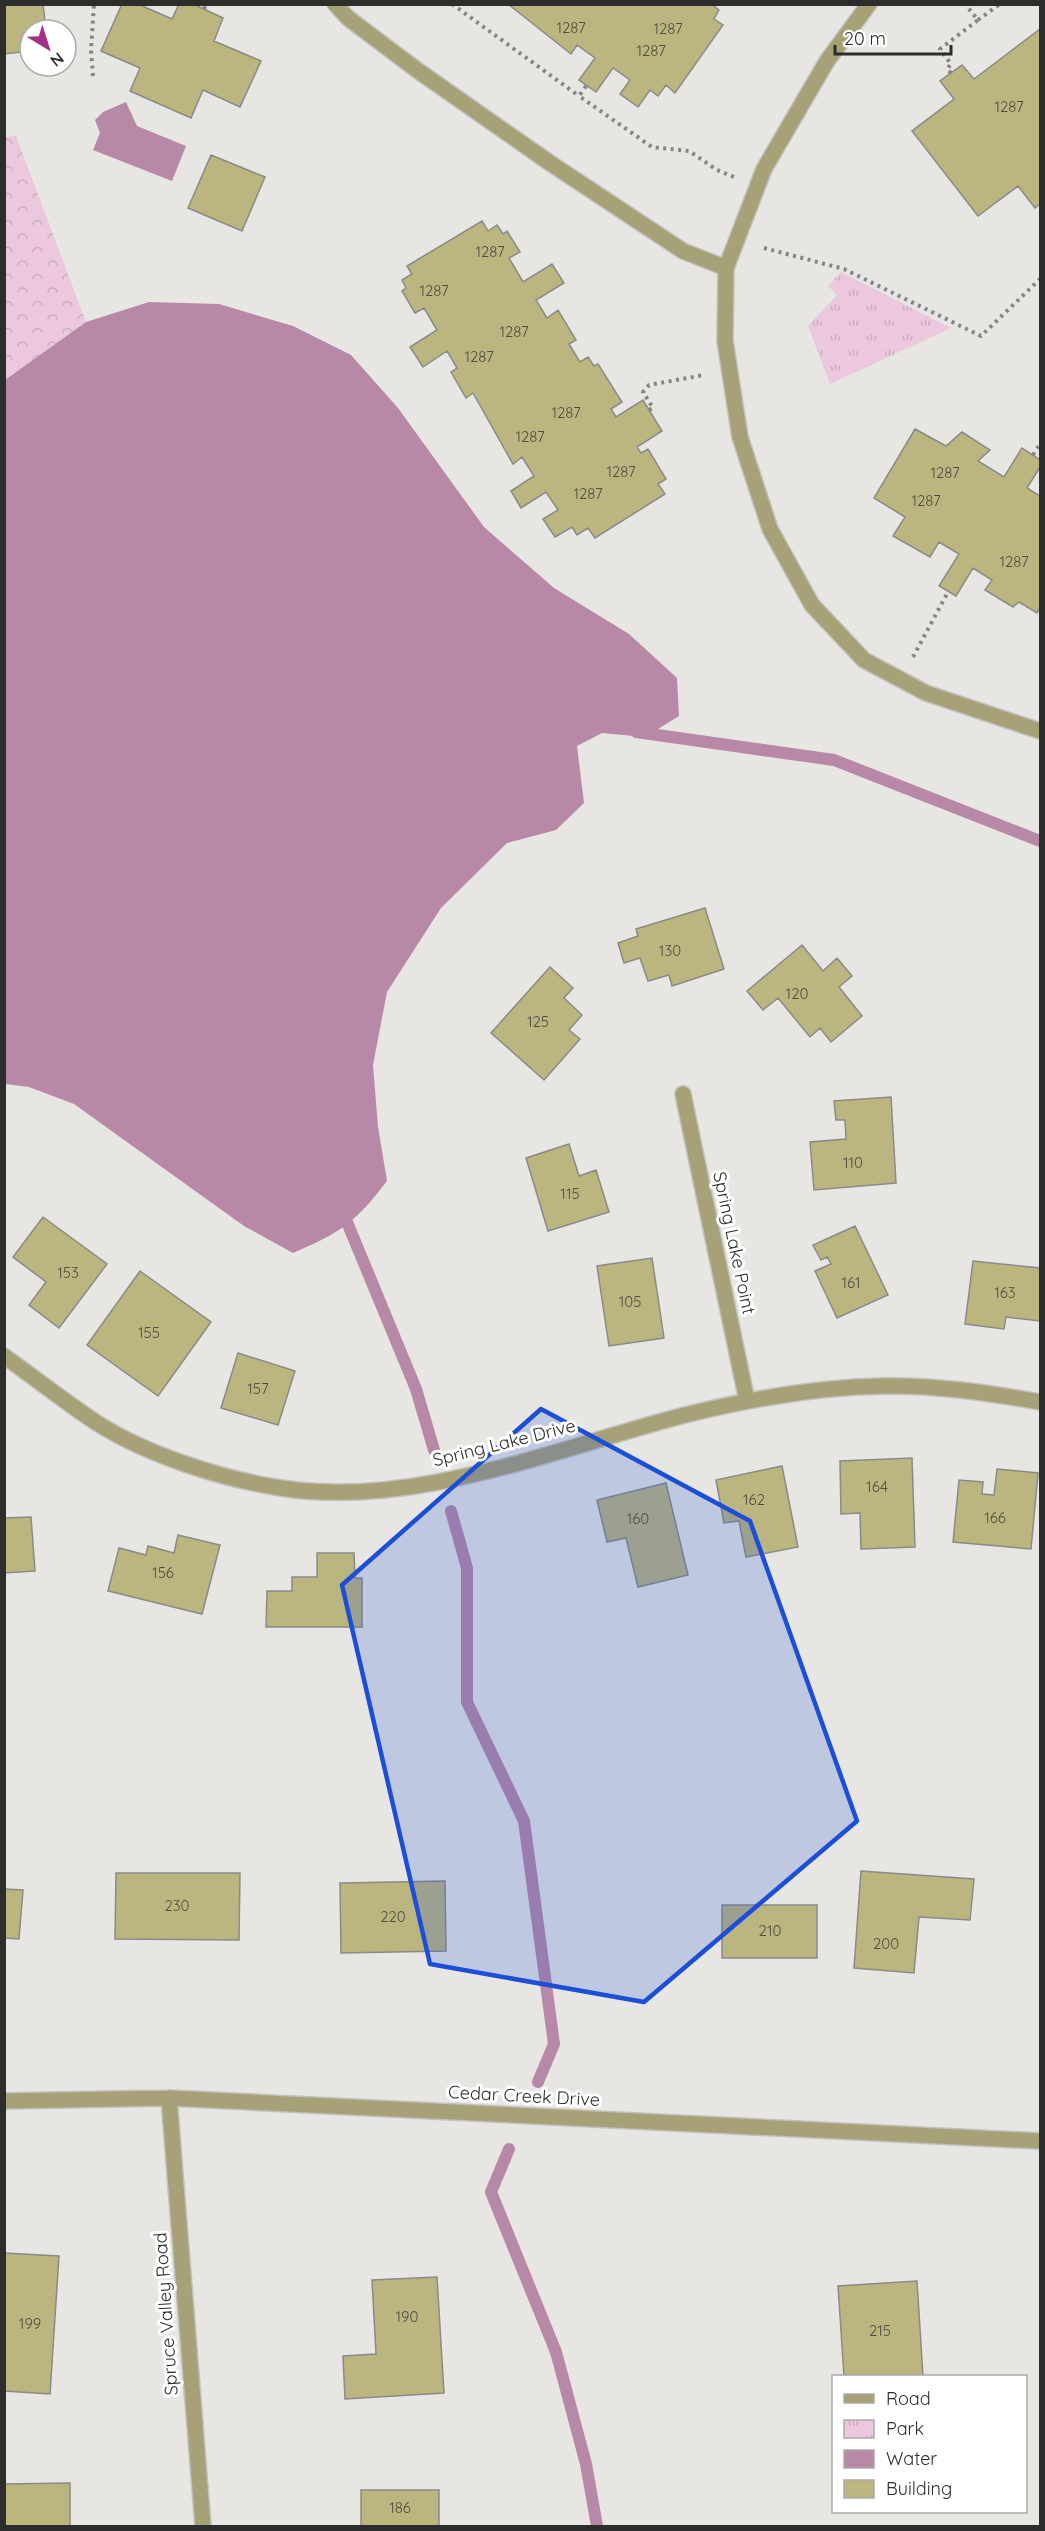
<svg xmlns="http://www.w3.org/2000/svg" width="1045" height="2531" font-family="Quicksand,sans-serif">
  <style>
    .forest { fill: url(#forest-crowns) }
    .park { fill: url(#park-tufts) }
    .water { fill: #b888a7 }
    .lines { fill: none; stroke-linecap: round; stroke-linejoin: round }
    .stream { stroke: #b888a7; stroke-width: 12 }
    .building { fill: #bbb580; stroke: #8a8a86; stroke-width: 1.5 }
    .service-casing { stroke: #c2c1be; stroke-width: 18 }
    .minor-casing { stroke: #c2c1be; stroke-width: 18 }
    .path { stroke: #868583; stroke-width: 4; stroke-dasharray: 3 4.5; stroke-linecap: butt }
    .service { stroke: #a6a176; stroke-width: 15 }
    .minor { stroke: #a6a176; stroke-width: 15 }
    .marked { fill: #1d4ed8; fill-opacity: 0.2; stroke: #1d4ed8; stroke-width: 4.5; stroke-linejoin: round }
    .labels { text-anchor: middle; stroke-width: 6; stroke-linejoin: round; paint-order: stroke }
    .number-label { font-size: 15px; fill: #504f40 }
    .street-label { font-size: 18px; fill: #2d2d2b; stroke: #fff }
  </style>
  <defs>
    <pattern id="forest-crowns" width="20" height="18" patternUnits="userSpaceOnUse" patternTransform="scale(1.5)"><rect width="20" height="18" fill="#ebc8de"/><path d="M2 6a3 3 0 1 1 6 0M12 15a3 3 0 1 1 6 0" fill="none" stroke="#caacbf"/></pattern>
    <pattern id="park-tufts" width="24" height="20" patternUnits="userSpaceOnUse" patternTransform="scale(1.5)"><rect width="24" height="20" fill="#ebc8de"/><path d="M3 7l-1-3M5 7V3M7 7l1-3M15 17l-1-3M17 17v-4M19 17l1-3" fill="none" stroke="#caacbf"/></pattern>
  </defs>
  <rect width="100%" height="100%" fill="#e7e6e3"/>
  <path class="forest" d="M16,136l70,186 -81,58v-243z"/>
  <path class="park" d="M841,272l110,56 -121,56 -22,-58 29,-31 -9,-9z"/>
  <path class="water" d="M126,102l11,24 49,20 -14,35 -79,-31 7,-17 -5,-13 8,-8z
    M149,302l70,2 74,22 58,29 47,53 86,119 70,61 75,46 48,44 2,38 -34,21 -43,-4 -25,13 7,57 -28,27 -49,13 -66,65 -54,84 -14,73 5,62 9,54c-31,41 -47,52 -94,72l-49,-27 -170,-122 -45,-17 -24,-3v-704l81,-58z"/>
  <g class="lines">
    <path class="stream" d="M636,732l198,28 206,81
      M342,1210l74,179 18,61
      M451,1511l16,57v134l57,119 30,223 -16,38
      M509,2149l-18,43 65,160 30,112 11,62"/>
  </g>
  <path class="building" d="M4,4h39l3,26h-16v21l-26,3z
    M122,4h16l34,15 7,-15h14l30,14 -9,23 47,20 -21,46 -37,-17 -12,28 -61,-27 10,-23 -39,-17z
    M508,4h203l8,6 -5,9 9,6 -48,68 -9,-8 -8,11 -8,-6 -12,17 -18,-13 10,-14 -17,-12 -17,24 -17,-12 16,-22 -18,-13 -6,9z
    M1040,29v175l-5,4 -17,-22 -40,30 -66,-85 42,-32 -14,-18 22,-16 12,14z
    M211,155l54,22 -23,54 -54,-23z
    M482,221l6,10 9,-6 6,9 4,-3 13,21 -11,6 14,24 29,-18 12,19 -28,17 11,18 11,-8 18,30 -7,4 11,18 8,-5 6,9 4,-2 24,38 -11,7 5,8 27,-17 19,31 -25,16 4,6 7,-4 18,30 -8,5 7,10 -70,44 -7,-10 -11,7 -5,-8 -17,10 -12,-18 15,-9 -12,-18 -25,16 -10,-17 23,-15 -12,-19 -9,7 -40,-71 -7,5 -15,-26 6,-4 -10,-17 -24,16 -13,-20 27,-17 -13,-22 -9,5 -13,-22 4,-3 -4,-8 10,-6 -5,-8z
    M915,429l31,17 16,-14 28,18 -12,11 26,16 18,-29 18,12v7l-13,21 13,8v111l-3,6 -18,-11 -6,5 -28,-17 7,-10 -19,-12 -17,28 -17,-10 20,-32 -20,-12 -9,15 -37,-21 12,-19 -31,-19z
    M705,908l19,61 -52,17 -3,-11 -21,6 -8,-23 -16,5 -6,-20 20,-7 -2,-7z
    M802,945l21,26 14,-13 15,18 -13,11 23,29 -31,26 -11,-14 -10,9 -32,-39 -15,12 -16,-19z
    M550,967l23,21 -9,10 18,17 -13,15 11,9 -36,41 -53,-47z
    M891,1097l5,86 -82,7 -4,-48 36,-3 -1,-19h-9l-2,-19z
    M569,1144l10,32 17,-6 13,42 -61,19 -22,-73z
    M43,1217l64,47 -48,64 -30,-23 17,-23 -33,-25z
    M855,1226l33,69 -51,23 -22,-47 16,-7 -4,-7 -6,3 -8,-15z
    M652,1258l12,80 -55,8 -12,-80z
    M973,1261l67,7v53l-34,-4 -2,12 -39,-5z
    M140,1271l71,51 -53,74 -71,-51z
    M238,1353l57,18 -17,54 -57,-17z
    M912,1458l3,89 -54,2 -1,-36 -19,1 -1,-53z
    M782,1466l16,81 -52,10 -7,-36 -15,2 -8,-43z
    M997,1469l41,4 -7,76 -78,-7 6,-62 24,2 -1,12 12,1z
    M666,1483l22,92 -50,12 -12,-49 -19,4 -10,-42z
    M31,1517l4,54 -31,2v-55z
    M178,1535l42,10 -18,69 -94,-23 11,-43 27,7 2,-9 26,7z
    M317,1553h37l1,25h7v49h-96l1,-36h25v-14h25z
    M861,1871l113,8 -4,41 -51,-3 -5,56 -60,-5z
    M116,1873h124l-1,67 -124,-1z
    M445,1881l1,70 -105,2 -1,-70z
    M4,1889l19,1 -4,49 -15,-1z
    M722,1905h95v53h-95z
    M4,2253l55,3 -9,138 -46,-3z
    M437,2277l7,116 -99,6 -2,-43 33,-2 -4,-74z
    M917,2281l6,95h-79l-6,-90z
    M70,2483v43h-66v-42z
    M361,2490h78v36h-78z"/>
  <g class="lines">
    <defs>
      <path id="service" d="M335,4l13,14 69,52 133,93 133,88 43,17
        M869,4l-42,57 -63,108 -38,99 -1,73 15,96 30,92 42,76 52,55 62,33 114,38"/>
      <path id="minor" d="M683,1094l64,307
        M4,1356c31,22 61,46 93,67 50,32 125,56 184,65 133,21 276,-40 404,-73 65,-16 132,-28 199,-29 52,-1 105,7 156,16
        M169,2098l34,428
        M4,2101l165,-3 871,43"/>
    </defs>
    <use href="#service" class="service-casing"/>
    <use href="#minor" class="minor-casing"/>
    <path class="path" d="M452,4l127,92
      M204,9l2,-5
      M978,20l22,-16
      M951,73l-4,-4 4,-5 -11,-15 38,-29 -13,-16
      M93,76l-2,-26 3,-46
      M586,86l-7,10 73,51 37,4 28,19 17,7
      M764,248l80,21 137,67 59,-57
      M649,410l4,-2 -10,-16 6,-7 55,-10
      M1033,455l7,-11
      M913,657l35,-65"/>
    <use href="#service" class="service"/>
    <use href="#minor" class="minor"/>
  </g>
  <path class="marked" d="M541,1409l209,112 107,300 -213,181 -214,-38 -88,-379z"/>
  <g class="labels">
    <g class="number-label">
      <text x="571" y="33">1287</text>
      <text x="668" y="34">1287</text>
      <text x="651" y="56">1287</text>
      <text x="1009" y="112">1287</text>
      <text x="490" y="257">1287</text>
      <text x="434" y="296">1287</text>
      <text x="514" y="337">1287</text>
      <text x="479" y="362">1287</text>
      <text x="566" y="418">1287</text>
      <text x="530" y="442">1287</text>
      <text x="621" y="477">1287</text>
      <text x="945" y="478">1287</text>
      <text x="588" y="499">1287</text>
      <text x="926" y="506">1287</text>
      <text x="1014" y="567">1287</text>
      <text x="670" y="956">130</text>
      <text x="797" y="999">120</text>
      <text x="538" y="1027">125</text>
      <text x="853" y="1168">110</text>
      <text x="570" y="1199">115</text>
      <text x="68" y="1278">153</text>
      <text x="851" y="1288">161</text>
      <text x="1005" y="1298">163</text>
      <text x="630" y="1307">105</text>
      <text x="149" y="1338">155</text>
      <text x="258" y="1394">157</text>
      <text x="877" y="1492">164</text>
      <text x="754" y="1505">162</text>
      <text x="995" y="1523">166</text>
      <text x="638" y="1524">160</text>
      <text x="163" y="1578">156</text>
      <text x="177" y="1911">230</text>
      <text x="393" y="1922">220</text>
      <text x="770" y="1936">210</text>
      <text x="886" y="1949">200</text>
      <text x="407" y="2322">190</text>
      <text x="30" y="2329">199</text>
      <text x="880" y="2336">215</text>
      <text x="400" y="2513">186</text>
    </g>
    <g class="street-label">
      <text transform="translate(734 1243) rotate(78)" y="6">Spring Lake Point</text>
      <text transform="translate(504 1443) rotate(-14)" y="6">Spring Lake Drive</text>
      <text transform="translate(524 2096) rotate(3)" y="6">Cedar Creek Drive</text>
      <text transform="translate(166 2314) rotate(-94)" y="6">Spruce Valley Road</text>
    </g>
  </g>
  <rect width="1045" height="2531" fill="none" stroke="#2d2d2b" stroke-width="12"/>
  <rect x="832" y="2375" width="195" height="138" fill="#ffffff" stroke="#ababaa" stroke-width="1.5"/>
  <rect x="844" y="2394" width="30" height="9" fill="#a6a176" stroke="#ababaa" stroke-width="1.5"/>
  <text x="886" y="2405" font-size="18" fill="#2d2d2b">Road</text>
  <rect x="844" y="2420" width="30" height="18" fill="url(#park-tufts)" stroke="#ababaa" stroke-width="1.5"/>
  <text x="886" y="2435" font-size="18" fill="#2d2d2b">Park</text>
  <rect x="844" y="2450" width="30" height="18" fill="#b888a7" stroke="#ababaa" stroke-width="1.5"/>
  <text x="886" y="2465" font-size="18" fill="#2d2d2b">Water</text>
  <rect x="844" y="2480" width="30" height="18" fill="#bbb580" stroke="#ababaa" stroke-width="1.5"/>
  <text x="886" y="2495" font-size="18" fill="#2d2d2b">Building</text>
  <g transform="translate(48 48) rotate(142)"><circle r="28" fill="#ffffff" stroke="#ababaa" stroke-width="1.5"/>
  <path d="M0-4.5L10 22L0 15L-10 22Z" fill="#a62f87"/>
  <text y="-9" font-size="16" font-weight="bold" text-anchor="middle" fill="#2d2d2b">N</text>
  </g>
  <path d="M835 45v9h116v-9" fill="none" stroke="#2d2d2b" stroke-width="3"/>
  <text x="844" y="45" font-size="18" fill="#2d2d2b" stroke="#ffffff" stroke-width="4.5" paint-order="stroke">20 m</text>
</svg>
